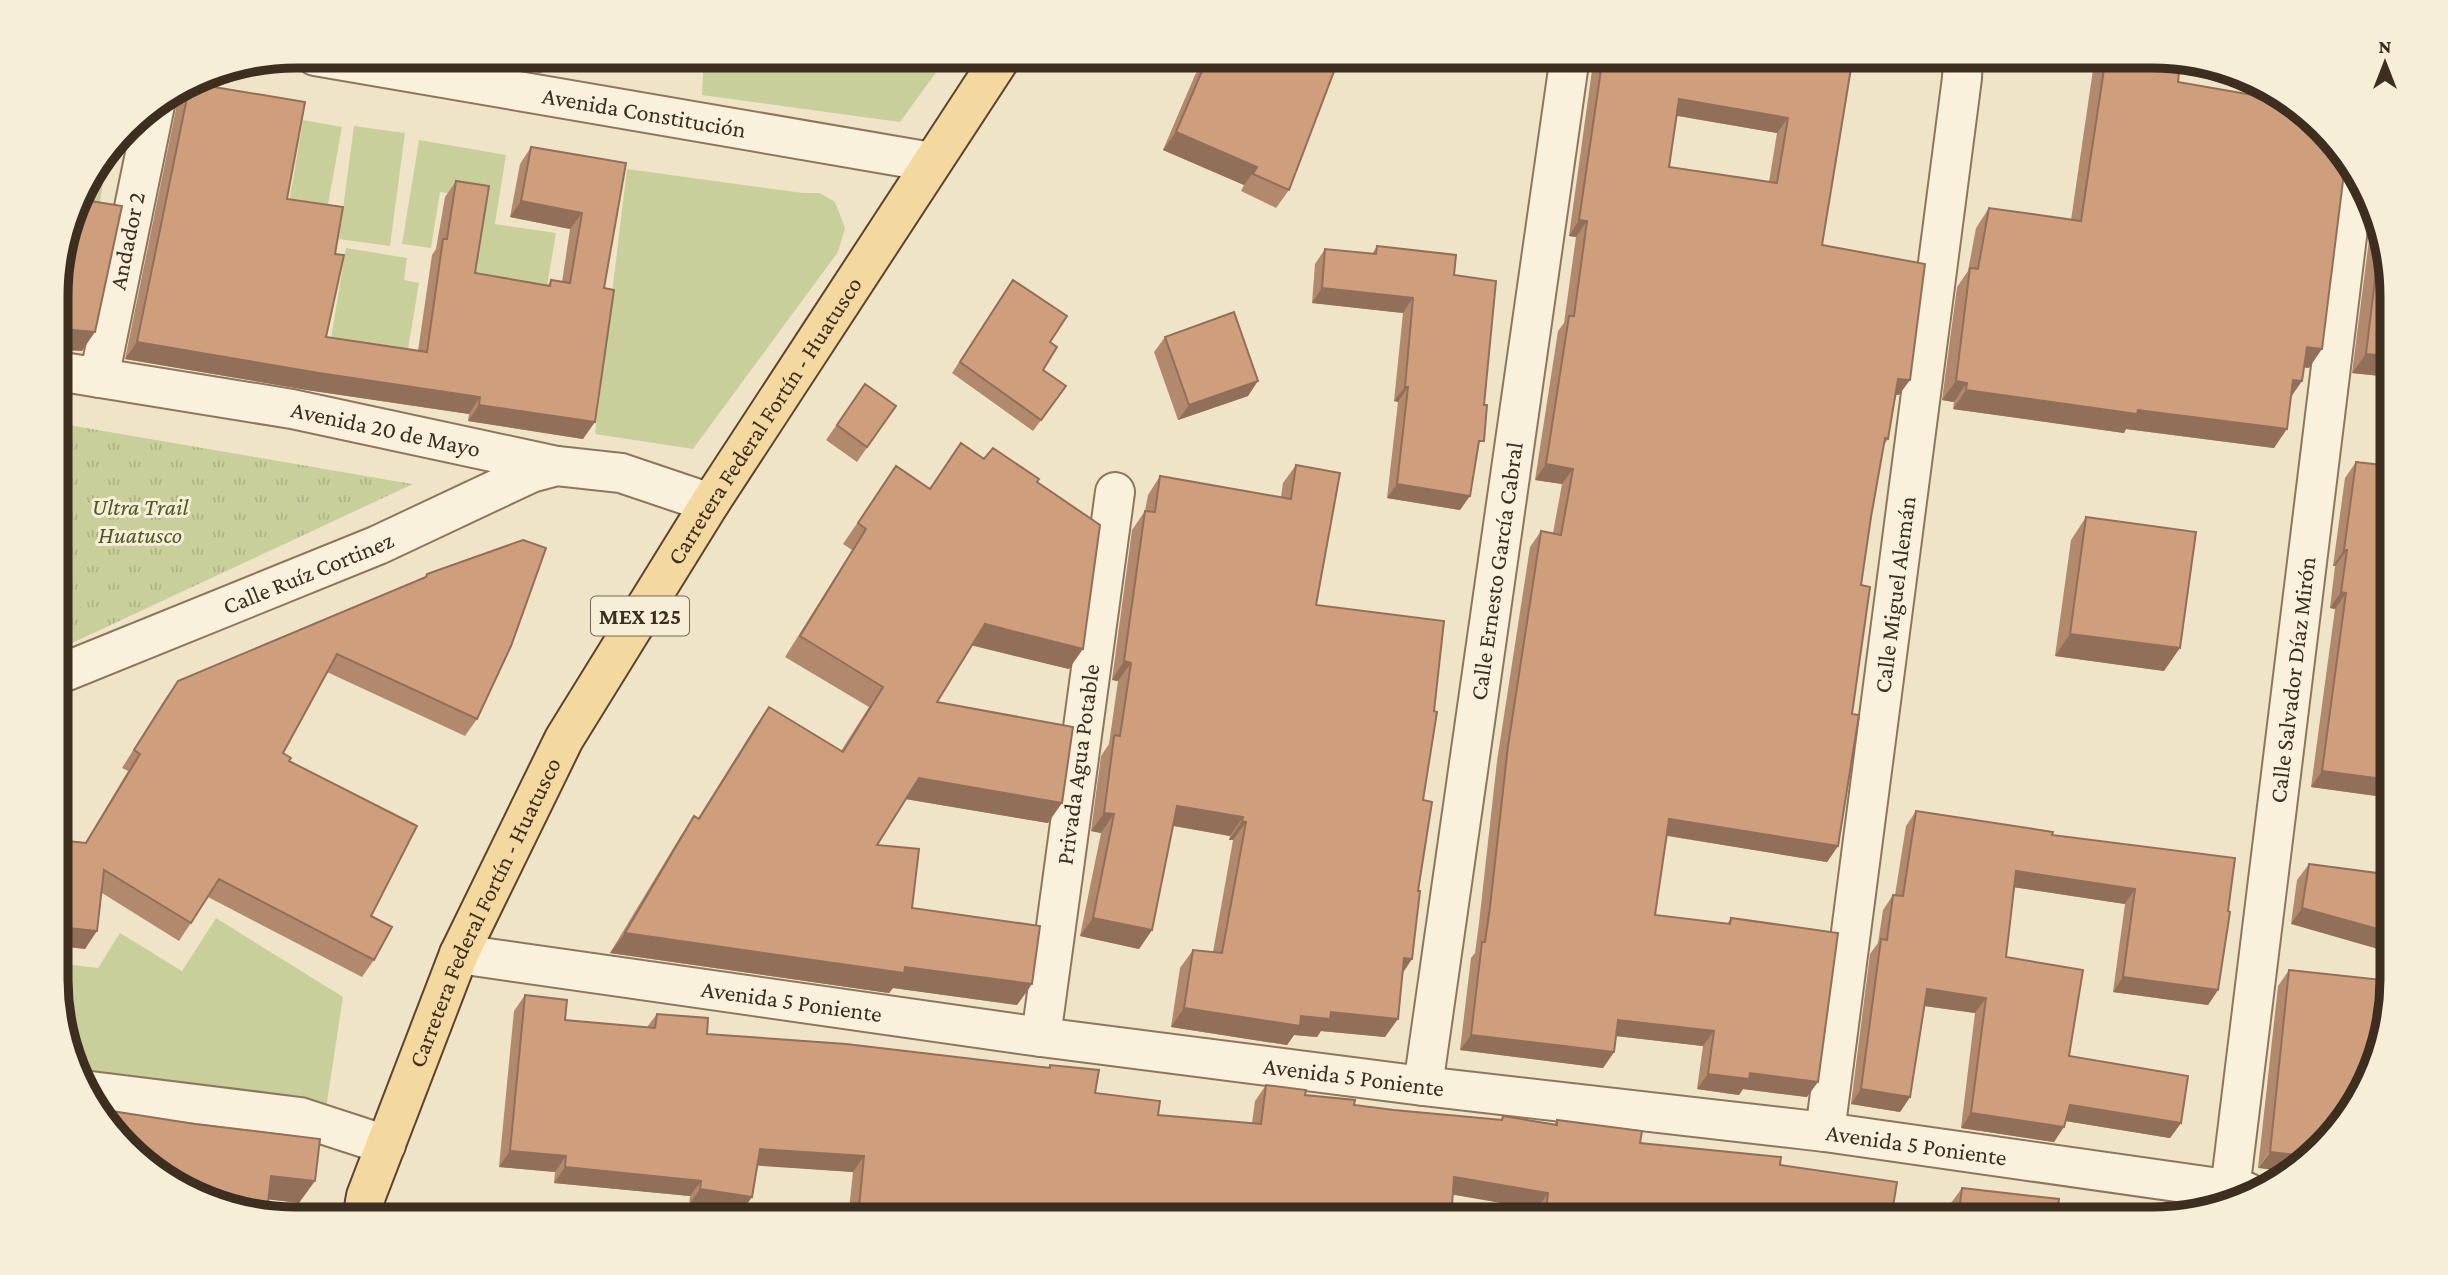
<svg xmlns="http://www.w3.org/2000/svg" width="2448" height="1275" font-family="'Crimson Pro',serif">
  <style>
    .grass { fill: #c9cf9b }
    .park { fill: url(#park-tufts) }
    .lines { fill: none; stroke-linecap: round; stroke-linejoin: round }
    .minor-casing { stroke: #8d765c; stroke-width: 42 }
    .tertiary-casing { stroke: #8d765c; stroke-width: 42 }
    .primary-casing { stroke: #5b4430; stroke-width: 42 }
    .minor { stroke: #faf1dc; stroke-width: 38 }
    .tertiary { stroke: #faf1dc; stroke-width: 38 }
    .primary { stroke: #f3d9a0; stroke-width: 38 }
    .wall { fill: #b2896c; fill-rule: evenodd }
    .shaded-wall { fill: #916f58 }
    .building { fill: #cf9f7d; stroke: #916f58; stroke-width: 2; fill-rule: evenodd }
    .labels { text-anchor: middle; stroke-width: 6; stroke-linejoin: round; paint-order: stroke }
    .shield { fill: #f7eed8; stroke: #756857; stroke-width: 2 }
    .shield-label { font-size: 23px; font-weight: bold; fill: #3d2e20 }
    .street-label { font-size: 24px; fill: #3d2e20; stroke: #f7eed8 }
    .park-label { font-size: 24px; font-style: italic; fill: #4d5a26; stroke: #f7eed8 }
    .rim { fill: none; stroke: #3d2e20; stroke-width: 9 }
  </style>
  <defs>
    <pattern id="park-tufts" width="24" height="20" patternUnits="userSpaceOnUse" patternTransform="scale(1.75)"><rect width="24" height="20" fill="#c9cf9b"/><path d="M3 7l-1-3M5 7V3M7 7l1-3M15 17l-1-3M17 17v-4M19 17l1-3" fill="none" stroke="#aeb285"/></pattern>
  </defs>
  <rect width="100%" height="100%" fill="#f0e4c8"/>
  <path class="grass" d="M704,56h244l-48,66 -198,-27z
    M303,120l39,7 -16,89 -38,-7z
    M354,126l51,7 -15,113 -51,-7z
    M419,140l87,15 -11,69 61,9 -10,59 -74,-12 14,-81 -46,-7 -9,56 -29,-4z
    M107,156l-9,59 -23,-3 6,-22z
    M627,169l176,24h17l15,9 10,26 -7,24 -145,197 -98,-15z
    M346,248l61,10 -3,22 15,3 -20,120 -70,-53z
    M216,918l127,79 -17,112 -242,-35 -26,-63v-48l40,5 22,-35 62,38z"/>
  <path class="park" d="M57,423l355,61h1l-356,166z"/>
  <g class="lines">
    <defs>
      <g id="minor">
        <path id="s1" d="M315,56l616,106"/>
        <path id="s2" d="M57,371l235,38 265,57"/>
        <path id="s3" d="M99,378l56,-273"/>
        <path id="s4" d="M459,954l582,83 382,49 402,46 422,60"/>
        <path id="s5" d="M1041,1037l74,-545"/>
        <path id="s6" d="M1423,1086l147,-1030"/>
        <path d="M91,1091l209,26 86,28"/>
        <path id="s7" d="M1825,1132l137,-1054 1,-22"/>
        <path id="s8" d="M2229,1198l126,-1027"/>
      </g>
      <g id="tertiary">
        <path id="s9" d="M57,675l321,-130 153,-72 26,-7 64,7 89,30"/>
      </g>
      <g id="primary">
        <path id="s10" d="M362,1219l4,-23 93,-242 105,-215 146,-236 292,-447"/>
      </g>
    </defs>
    <use href="#minor" class="minor-casing"/>
    <use href="#tertiary" class="tertiary-casing"/>
    <use href="#primary" class="primary-casing"/>
    <use href="#minor" class="minor"/>
    <use href="#tertiary" class="tertiary"/>
    <use href="#primary" class="primary"/>
  </g>
  <path class="wall" d="M1207,56h102l-20,134 -13,18 -35,-17 3,-6 -81,-35 32,-75z
    M1594,56h259l-31,189 77,150h-3l-8,44 -4,6 -13,72 -10,68 -9,129 -14,132 -11,16 -160,-26 -12,79 72,9 4,-6 76,179 -64,-8 -4,6 -42,-6 6,-43 -87,-10 -2,16 -11,16 -143,-18 11,-92 4,-5 4,-30 18,-162 33,-214 11,-16 12,2 9,-49 -27,-4 23,-149 6,-8 12,-86 -7,-1zM1677,116l100,17 -8,49 -100,-15z
    M2095,56h57l26,26 131,286 -5,-1 -13,30 -17,51 -148,-19 -2,4 -171,-24 1,-7 -12,-2 15,-113 11,-16 8,-43 13,-20 82,12z
    M190,83l97,116 48,55 -9,83 92,14 14,-96 4,-6 9,-52 11,-16 19,92 73,12 3,-5 11,2 8,-53 -60,-12 10,-53 11,-17 95,16 -22,125 -21,151 -115,-18 1,-7 -162,-24 -182,-31 51,-250v-10l9,-13z
    M2372,216l18,49v112l-38,-4z
    M1377,246l77,29 23,175 -17,60 -73,-12 11,-96 -4,-1 9,-88 -91,-10 3,-39 10,-15 47,5z
    M1005,292l45,50 -7,28 23,16 -33,45 -81,-58z
    M1165,337l83,59 -70,24 -24,-68z
    M865,384l31,22 -39,56 -31,-22z
    M984,459l53,23 32,187 -97,-24 -35,57 111,121 -142,-24 -29,46 35,63 120,76 -15,21 -124,-17 -4,5 -279,-40 70,-116 14,-21 4,2 57,-91 14,-20 72,44 28,-44 -84,-50 67,-107 -9,-6 53,-78 33,23z
    M2356,462l35,336 -80,-11 24,-178 -5,-1 5,-42h-2l12,-88z
    M1296,465l20,140 107,195 -5,91 -6,68 -9,14 -18,64 -64,-6 -4,6 -23,-2 -7,10 -116,-18 9,-59 13,-18 20,2 20,-112h-4l1,-4 -57,-10 -21,104 -13,19 -59,-13 21,-103 -10,-2 10,-75 8,-12 9,-63 -6,-1 20,-150 13,-19 3,-16 12,-19 121,21 2,-14z
    M2086,517l78,154 -109,-15 16,-116z
    M427,574l50,145 -12,17 -138,-64 -44,81 6,8 82,155 3,44 -12,17 -154,-80 -29,44 -77,-48 -17,56v-106l43,-72 -6,-3 43,-69 13,-18 246,-103z
    M1916,811l136,24 183,23 -17,132 -10,15 -95,-13 12,-88 -111,-17 -8,70 63,99 112,67 -11,15 -104,-17 -12,21 -93,-14 14,-115 -50,-7 -15,91 -10,15 -49,-8 19,-150 8,-11 5,-33 10,-15h2l11,-69z
    M2309,864l83,11 -101,49 6,-44z
    M2289,970l103,11 -134,187 20,-182z
    M525,995l40,25 82,7 10,-13 50,20 341,33 2,-2 45,28 63,22 94,8 3,-22 11,-16 39,10 49,10 40,5 106,10 3,-4 51,9 3,-5 83,23 140,22 111,54h-355l1,-10 -84,-15 -2,25h-603l5,-47 -96,-7 -16,48 -52,-8 1,-9 -136,-13 1,-11 -56,-5 15,-156z
    M1962,1188l94,31h-107l2,-16z"/>
  <path class="shaded-wall" d="M444,56h109l-12,17z
    M1679,99l109,19 -11,15 -109,-19z
    M1176,132l81,35 -13,18 -81,-35z
    M521,201l61,12 -12,16 -60,-12z
    M1579,220l8,1 -11,16 -7,-1z
    M1322,288l91,10 -10,15 -91,-10z
    M73,330l22,2 -13,19 -25,-1v-15l6,-4z
    M137,342l343,55 -11,17 -162,-24 -182,-31z
    M2307,347l15,2 -13,19 -16,-2z
    M2366,354l24,2v21l-38,-4z
    M1898,379l12,1 -11,15 -11,-1z
    M2293,380l9,1 -13,19z
    M1258,381l-10,15 -70,24 11,-15z
    M1956,381l11,2 -13,19 -12,-2z
    M1405,387h3l-10,15 -4,-1z
    M1966,390l172,20 149,19 -13,19 -148,-19 -2,4 -171,-24z
    M479,405l116,17 -12,17 -115,-18z
    M1546,464l27,5 -11,15 -27,-4z
    M1397,484l73,12 -10,14 -73,-12z
    M2344,550h3l-12,16h-2z
    M2341,592l5,1 -11,16 -5,-1z
    M985,624l98,25 -14,20 -99,-24z
    M2070,634l110,14 -16,23 -109,-15z
    M1124,661l7,2 -13,18 -6,-1z
    M2322,771l69,9v18l-80,-11z
    M919,778l143,25 -14,20 -143,-24z
    M1177,806l66,11 -13,19 -66,-12z
    M1104,813l10,1 -13,19 -10,-2z
    M1669,819l169,27 -11,16 -169,-28z
    M1242,821l4,1 -13,18h-4z
    M2016,871l119,18 -10,15 -120,-18z
    M2302,908l90,25v20l-101,-29z
    M1093,918l59,12 -13,19 -59,-13z
    M58,927l39,4 -12,18 -27,-3z
    M625,933l280,34 127,17 -15,21 -124,-17 -4,5 -279,-40z
    M1404,958l8,1 -13,18z
    M2123,977l95,13 -10,15 -95,-13z
    M1927,989l59,9 -11,15 -58,-8z
    M1184,1008l117,8 30,-4 67,7 -13,18 -64,-6 -4,6 -23,-2 -7,10 -116,-18z
    M1618,1020l96,11 -11,15 -96,-11z
    M1471,1035l143,17 -11,16 -143,-18z
    M1750,1073l68,9 -11,15 -64,-8 -4,6 -42,-6 11,-15z
    M1861,1089l49,8 -10,15 -49,-8z
    M2070,1105l111,18 -11,15 -111,-18z
    M1971,1113l93,14 -10,15 -93,-14z
    M760,1149l104,7 -11,16 -104,-7z
    M510,1151l56,5 -11,16 -56,-5z
    M2270,1152l35,4 -14,16 -33,-4z
    M565,1167l136,14 -11,15 -136,-13z
    M271,1176l44,5 -16,22 -43,-5z
    M1454,1177l94,16 -11,16 -94,-16z
    M700,1189l52,8 -11,16 -52,-8z
    M859,1207l62,7 -3,5h-68z"/>
  <path class="building" d="M1213,56h96l27,10 -47,124 -36,-16 4,-7 -81,-35 32,-75 4,2z
    M1603,56h250l-31,189 103,19 -15,116 -12,-1 -10,60 -3,-1 -14,79 -10,68 9,2 -18,127 7,1 -21,131 -169,-27 -14,96 75,9 1,-6 107,15 -20,149 -68,-9 -1,6 -41,-5 6,-43 -96,-11 -4,32 -143,-17 11,-93h3l5,-35 18,-161 33,-215 20,4 12,-66 -27,-5 23,-148h5l13,-95 -8,-1zM1679,99l109,19 -11,65 -108,-16z
    M2106,56h46l28,7 -2,19 103,18 65,57 -24,192 -15,-2 -5,34 -9,-1 -6,49 -149,-19 -1,4 -171,-24 1,-7 -11,-2 14,-113 8,1 11,-61 92,13z
    M190,83l115,19 -18,97 56,8 -8,47 9,1 -18,82 101,15 16,-113h4l9,-58 33,5 -14,87 75,13 1,-6 19,3 12,-70 -61,-12 10,-54 95,16 -22,125 10,2 -19,132 -116,-17 1,-8 -161,-24 -182,-31 51,-249v-8z
    M78,199l44,7 -27,126 -22,-2 -10,1 -6,4v-55z
    M2380,238l10,27v91l-24,-2z
    M1377,246l79,9 -2,20 42,6 -12,124h3l-3,36h-5l-9,55 -73,-12 11,-97h-3l8,-89 -91,-10 3,-39 51,5z
    M1013,280l54,36 -17,26 7,5 -14,23 23,16 -25,34 -81,-58z
    M1234,312l24,69 -69,24 -24,-68z
    M865,384l31,22 -29,41 -30,-22z
    M961,443l23,16 9,-11 46,31 -2,3 63,43 -17,124 -98,-25 -48,78 136,25 -11,76 -143,-25 -42,67 42,4 -7,59 128,18 -8,58 -127,-17 -1,6 -279,-40 69,-117 5,3 70,-112 74,45 40,-65 -83,-51 66,-107 -8,-6 38,-57 34,23z
    M2356,462l35,4v314l-69,-9 24,-178 -5,-1 6,-42h-3z
    M1296,465l44,8 -24,132 128,16 -10,90 3,1 -14,88 9,2 -14,89h2l-8,68 -8,-1 -6,61 -67,-7 -1,7 -29,-3 -1,10 -116,-18 9,-58 29,3 24,-131 -4,-1 1,-4 -66,-11 -25,124 -59,-12 21,-104 -10,-1 10,-76 1,-2 5,1 11,-73 -7,-2 21,-150 10,1 5,-36 131,23z
    M2086,517l110,15 -16,116 -110,-14z
    M523,540l23,8 -35,98 -34,73 -140,-65 -54,99 8,5 -2,3 128,65 -46,90 21,11 -18,33 -155,-81 -28,44 -87,-53 -7,61 -39,-4v-87l28,3 54,-89 -6,-4 44,-69 248,-104 1,-3z
    M1916,811l137,21 -1,3 183,23 -7,53 2,1 -12,78 -95,-13 12,-88 -119,-18 -10,86 77,13 -14,86 119,20 -7,47 -111,-18 -6,22 -93,-14 15,-115 -59,-9 -17,108 -49,-8 20,-150 6,1 6,-45 10,1z
    M2309,864l83,11v58l-90,-25z
    M2289,970l103,11 -25,105 -62,70 -35,-4z
    M525,995l42,5 -2,20 90,8 2,-14 51,4 -1,16 139,10 204,24v-3l49,5 -4,23 65,8 -2,14 103,9 5,-39 40,5 -1,5 50,5 -1,5 40,5 108,10 1,-4 54,9v-5l85,11 -2,12 141,14 -1,8 117,17 -6,37h-346l3,-26 -94,-16 -3,42h-531l1,-5 -62,-7 5,-51 -104,-7 -8,48 -52,-8 1,-8 -136,-14 1,-11 -56,-5z
    M99,1109l96,15 125,15 -5,42 -44,-5 -4,36 -78,-18 -84,-69z
    M1962,1188l97,11 -3,20h-98z"/>
  <g class="labels">
    <rect class="shield" x="591" y="596.5" width="98" height="39" rx="5"/>
    <g class="shield-label">
      <text x="640" y="624">MEX 125</text>
    </g>
    <g class="street-label">
      <text dy="8" stroke="none"><textPath href="#s1" startOffset="334">Avenida Constitución</textPath></text>
      <text dy="8" stroke="none"><textPath href="#s3" startOffset="140">Andador 2</textPath></text>
      <text dy="8" stroke="none"><textPath href="#s10" startOffset="898">Carretera Federal Fortín - Huatusco</textPath></text>
      <text dy="8" stroke="none"><textPath href="#s2" startOffset="334">Avenida 20 de Mayo</textPath></text>
      <text dy="8" stroke="none"><textPath href="#s6" startOffset="520">Calle Ernesto García Cabral</textPath></text>
      <text dy="8" stroke="none"><textPath href="#s9" startOffset="271">Calle Ruíz Cortinez</textPath></text>
      <text dy="8" stroke="none"><textPath href="#s7" startOffset="542">Calle Miguel Alemán</textPath></text>
      <text dy="8" stroke="none"><textPath href="#s8" startOffset="522">Calle Salvador Díaz Mirón</textPath></text>
      <text dy="8" stroke="none"><textPath href="#s5" startOffset="275">Privada Agua Potable</textPath></text>
      <text dy="8" stroke="none"><textPath href="#s10" startOffset="331">Carretera Federal Fortín - Huatusco</textPath></text>
      <text dy="8" stroke="none"><textPath href="#s4" startOffset="336">Avenida 5 Poniente</textPath></text>
      <text dy="8" stroke="none"><textPath href="#s4" startOffset="903">Avenida 5 Poniente</textPath></text>
      <text dy="8" stroke="none"><textPath href="#s4" startOffset="1470">Avenida 5 Poniente</textPath></text>
    </g>
    <g class="park-label">
      <text x="140" y="515">Ultra Trail<tspan x="140" dy="28">Huatusco</tspan></text>
    </g>
  </g>
  <path d="M0 0H2448V1275H0ZM296 68H2152A228 228 0 0 1 2380 296V979A228 228 0 0 1 2152 1207H296A228 228 0 0 1 68 979V296A228 228 0 0 1 296 68Z" fill="#f7eed8" fill-rule="evenodd"/>
  <path class="rim" d="M296 68H2152A228 228 0 0 1 2380 296V979A228 228 0 0 1 2152 1207H296A228 228 0 0 1 68 979V296A228 228 0 0 1 296 68Z"/>
  <g transform="translate(2385 63)" stroke="#f7eed8" stroke-width="5" paint-order="stroke">
  <path d="M0-5L12 26L0 18L-12 26Z" fill="#3d2e20"/>
  <text y="-10" font-size="19" font-weight="bold" text-anchor="middle" fill="#3d2e20">N</text>
  </g>
</svg>
